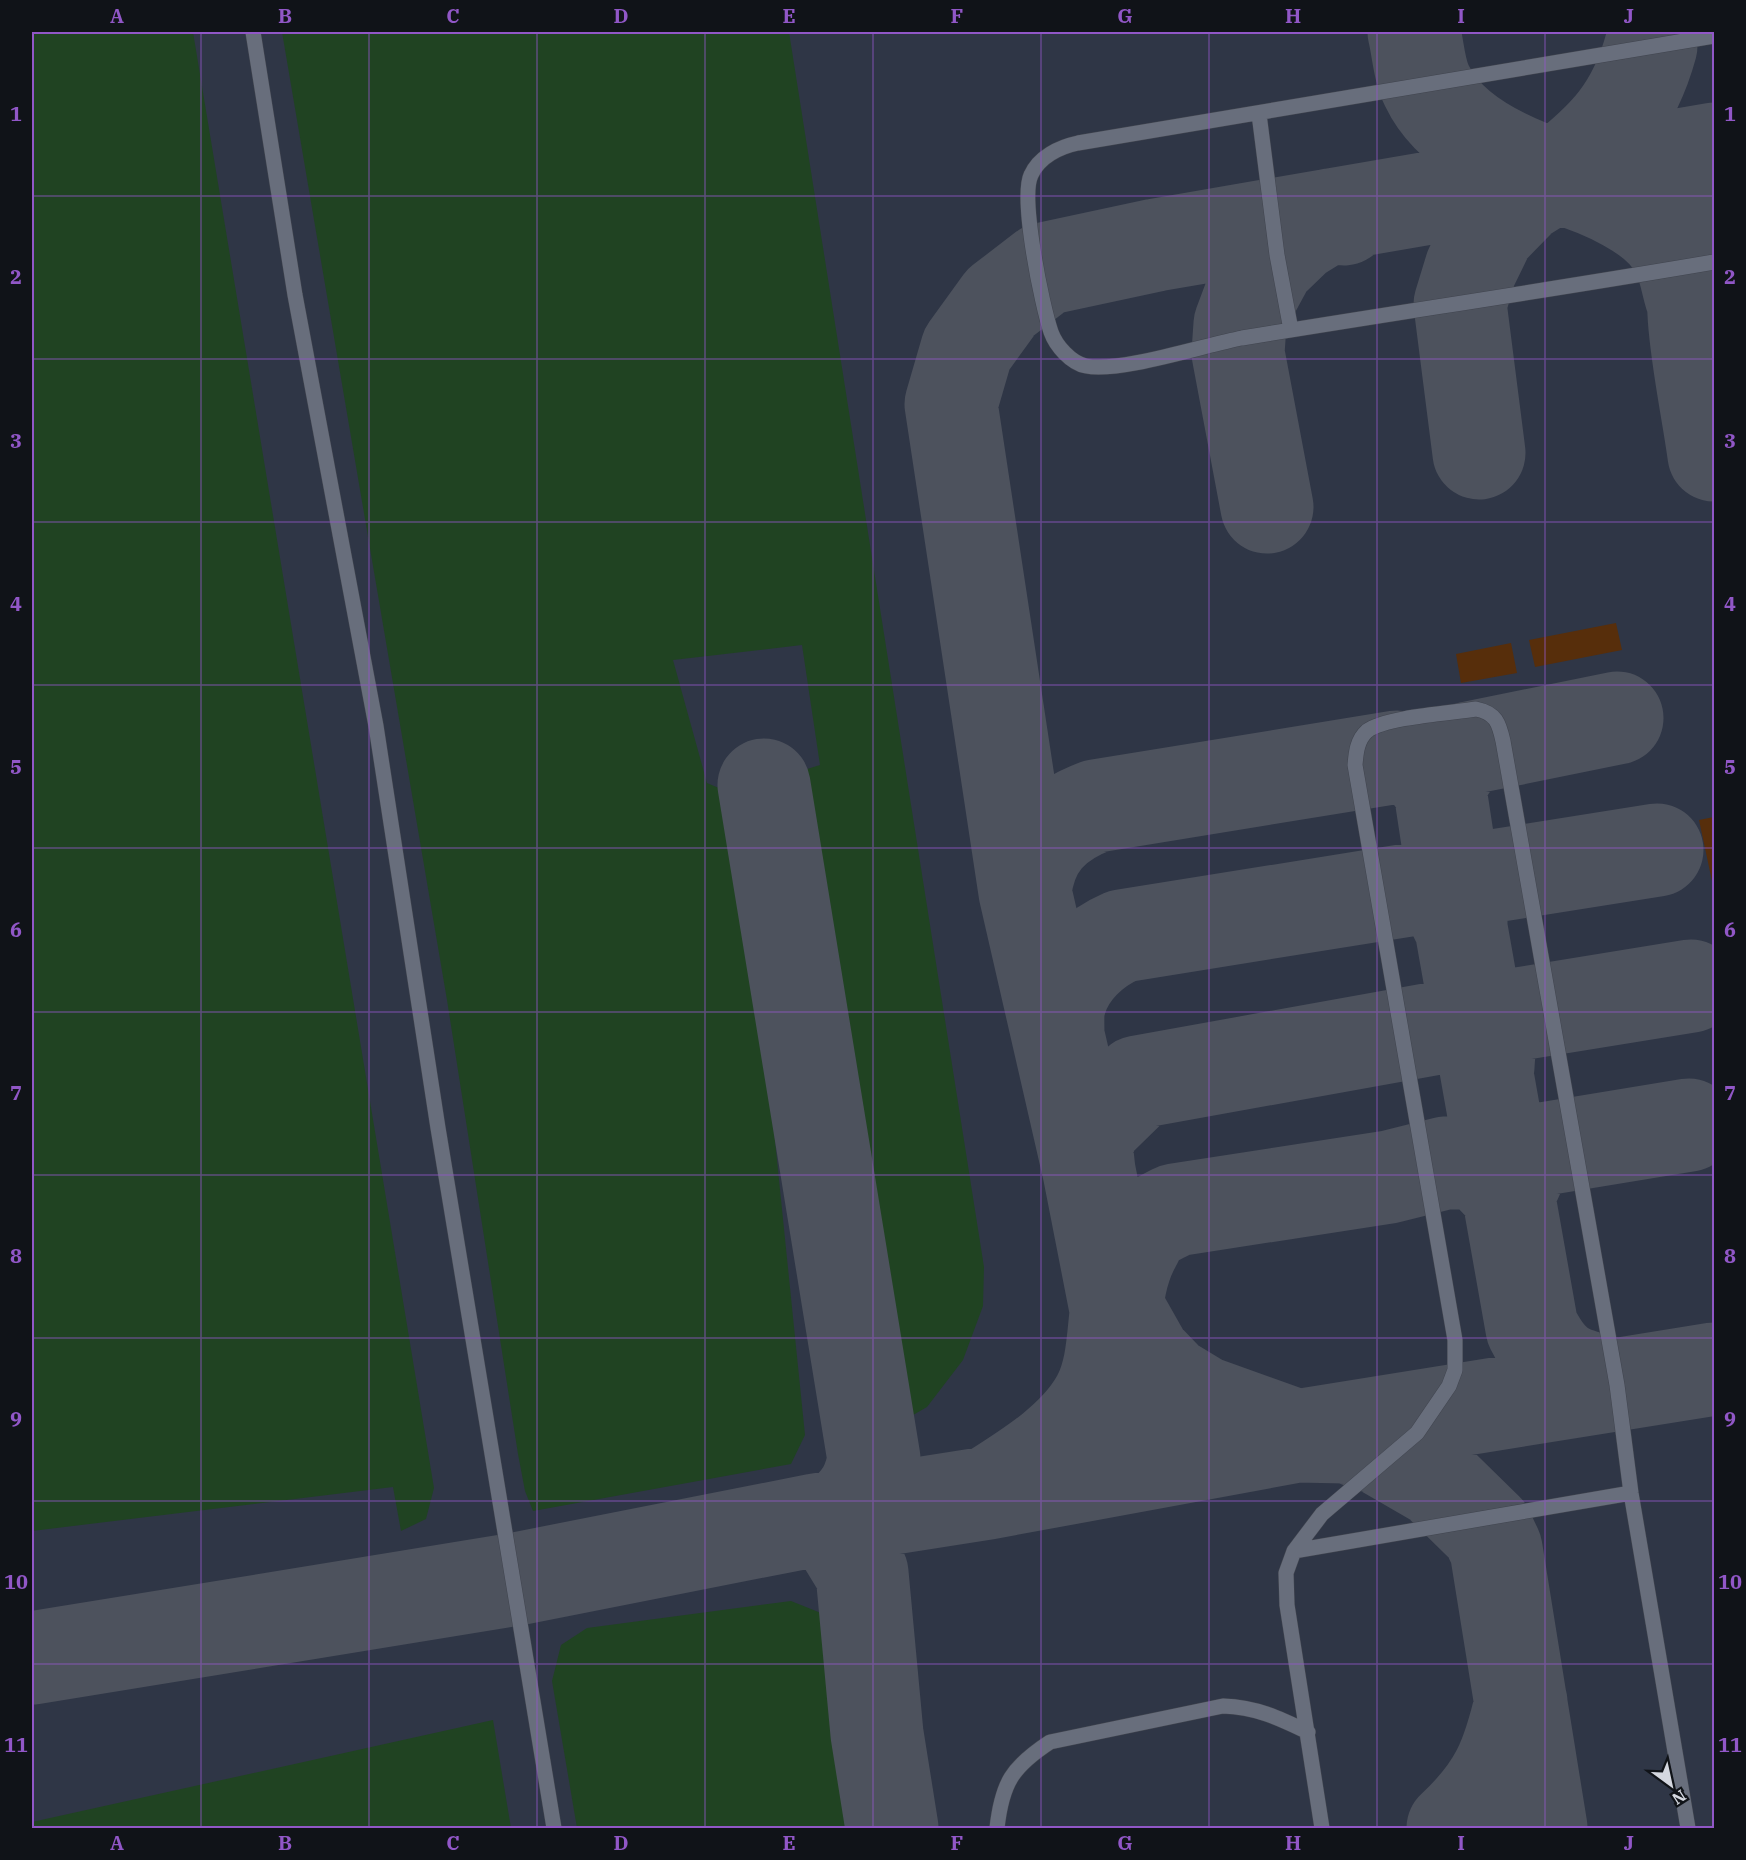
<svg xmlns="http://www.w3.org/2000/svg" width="1746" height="1860" font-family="'IBM Plex Serif',serif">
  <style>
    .built { fill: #2f3646 }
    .green { fill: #204322 }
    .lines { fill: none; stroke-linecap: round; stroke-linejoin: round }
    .taxiway { stroke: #4d525d; stroke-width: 93 }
    .building { fill: #572e0b }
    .minor-casing { stroke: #41454f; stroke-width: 16 }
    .minor { stroke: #686e7c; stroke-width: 15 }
    .grid { fill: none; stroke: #9157c7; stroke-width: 1.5; stroke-opacity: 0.55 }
    .neatline { fill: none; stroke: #9157c7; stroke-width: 2 }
    .grid-label { font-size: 20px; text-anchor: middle; font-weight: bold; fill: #9157c7 }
  </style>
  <rect width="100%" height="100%" fill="#252a36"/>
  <path class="built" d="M32,32h1682v1796h-1682z"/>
  <path class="green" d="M32,32h161l241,1456 -8,31 -25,12 -8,-44 -361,44z
    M282,32h507l195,1235 -1,39 -20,54 -36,47 -26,15 -20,-39 -90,-609 29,-9 -18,-120 -129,15 34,123 33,14 65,638 -14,29 -258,47 -8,-20 -7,-37 -71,-454z
    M791,1601l35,14 19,31 29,182h-297l-25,-147 9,-36 26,-17z
    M493,1720l18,108h-479v-6z"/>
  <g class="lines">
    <path class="taxiway" d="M1414,32c4,16 5,38 13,54 23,48 82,74 129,90 50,-39 78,-68 95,-130
      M1699,233c-16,73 5,149 15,222
      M1479,453l-19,-149 11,-36 18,-37 33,-34 34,-21c41,13 105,37 123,80 6,12 8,27 12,40
      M1267,507l-29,-154 2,-29 9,-24 20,-37 28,-27 34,-21 13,4
      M764,785l110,674c-5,28 -13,38 -33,58
      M1025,892c5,-46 29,-70 71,-86l301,-49c23,3 31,14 43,33
      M1058,1035c0,-10 -1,-23 2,-33 8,-30 34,-54 62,-66l299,-48 27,13 13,27v-24l4,-8 22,-19 170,-27
      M1089,1171l-3,-27 10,-21 42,-41 311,-56c23,6 29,21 39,41 1,-23 4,-39 24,-52l179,-29
      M1617,1385c-47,-12 -62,-12 -85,-57l-71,-400 -21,-138c5,-18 14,-30 29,-42l148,-30
      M992,1491c38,-24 84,-53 106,-93 25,-47 8,-102 37,-154 3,-5 5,-12 9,-16 7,-7 22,-13 31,-18l214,-33 56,-14 26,-1 16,9 22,23 14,-31 14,-13 152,-25
      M816,1520l21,12 25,41 15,161 15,94
      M32,1658l479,-78 305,-60 172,-27 309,-57 417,-67
      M1453,1828c43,-40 55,-70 68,-126
      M1541,1828l-45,-279 -9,-19 -49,-48 -57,-33 -34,-12 -50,-1 -95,-34 -33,-20 -24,-25 -30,-53 -26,-133 -64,-279 -74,-488 16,-55 34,-47 43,-33 112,-24 558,-96"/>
  </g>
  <path class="building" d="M1616,623l6,27 -87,17 -6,-27z
    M1511,643l6,30 -56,10 -5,-29z
    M1714,817v63l-2,1 -13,-61z"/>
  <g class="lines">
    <defs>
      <path id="minor" d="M253,32l42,263 81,431 62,402 116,700
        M1714,36l-636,107c-19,4 -39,14 -47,32 -11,23 11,131 20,157 5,14 20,31 35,34 33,7 119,-21 156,-28 158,-26 315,-49 472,-76
        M1259,114l18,141 14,75
        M1294,1551l28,-37 95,-81 32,-47 6,-16v-30l-100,-575c1,-12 2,-25 12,-34 18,-14 84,-18 109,-22 20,4 23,14 27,32l114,644 14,108 57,335
        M997,1828c5,-45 15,-61 53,-86l173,-36c33,1 56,12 85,26
        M1322,1828l-35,-223 -1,-32 8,-22 337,-58"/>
    </defs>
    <use href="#minor" class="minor-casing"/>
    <use href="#minor" class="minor"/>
  </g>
  <path class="grid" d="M201,32v1796M369,32v1796M537,32v1796M705,32v1796M873,32v1796M1041,32v1796M1209,32v1796M1377,32v1796M1545,32v1796M32,196h1682M32,359h1682M32,522h1682M32,685h1682M32,848h1682M32,1012h1682M32,1175h1682M32,1338h1682M32,1501h1682M32,1664h1682"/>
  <rect width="1746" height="1860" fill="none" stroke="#101318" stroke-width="66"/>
  <g transform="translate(1671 1785) rotate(147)" stroke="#101318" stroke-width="4.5" paint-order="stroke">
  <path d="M0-4.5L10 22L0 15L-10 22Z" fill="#d4d7df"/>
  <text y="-9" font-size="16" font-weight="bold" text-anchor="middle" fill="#d4d7df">N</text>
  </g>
  <rect x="33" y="33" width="1680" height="1794" class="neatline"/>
  <g class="grid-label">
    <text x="117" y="23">A</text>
    <text x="285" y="23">B</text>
    <text x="453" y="23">C</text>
    <text x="621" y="23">D</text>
    <text x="789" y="23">E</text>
    <text x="957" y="23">F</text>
    <text x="1125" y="23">G</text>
    <text x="1293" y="23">H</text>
    <text x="1461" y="23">I</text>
    <text x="1629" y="23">J</text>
    <text x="16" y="121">1</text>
    <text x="1730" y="121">1</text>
    <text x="16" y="284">2</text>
    <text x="1730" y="284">2</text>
    <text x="16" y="448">3</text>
    <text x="1730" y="448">3</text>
    <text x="16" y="611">4</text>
    <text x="1730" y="611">4</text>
    <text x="16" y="774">5</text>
    <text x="1730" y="774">5</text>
    <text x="16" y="937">6</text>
    <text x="1730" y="937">6</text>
    <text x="16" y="1100">7</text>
    <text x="1730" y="1100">7</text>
    <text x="16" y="1263">8</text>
    <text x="1730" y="1263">8</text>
    <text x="16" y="1426">9</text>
    <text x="1730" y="1426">9</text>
    <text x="16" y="1589">10</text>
    <text x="1730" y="1589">10</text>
    <text x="16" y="1752">11</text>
    <text x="1730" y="1752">11</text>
    <text x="117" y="1850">A</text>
    <text x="285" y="1850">B</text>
    <text x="453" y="1850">C</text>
    <text x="621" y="1850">D</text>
    <text x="789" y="1850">E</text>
    <text x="957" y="1850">F</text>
    <text x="1125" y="1850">G</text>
    <text x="1293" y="1850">H</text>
    <text x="1461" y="1850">I</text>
    <text x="1629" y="1850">J</text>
  </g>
</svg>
